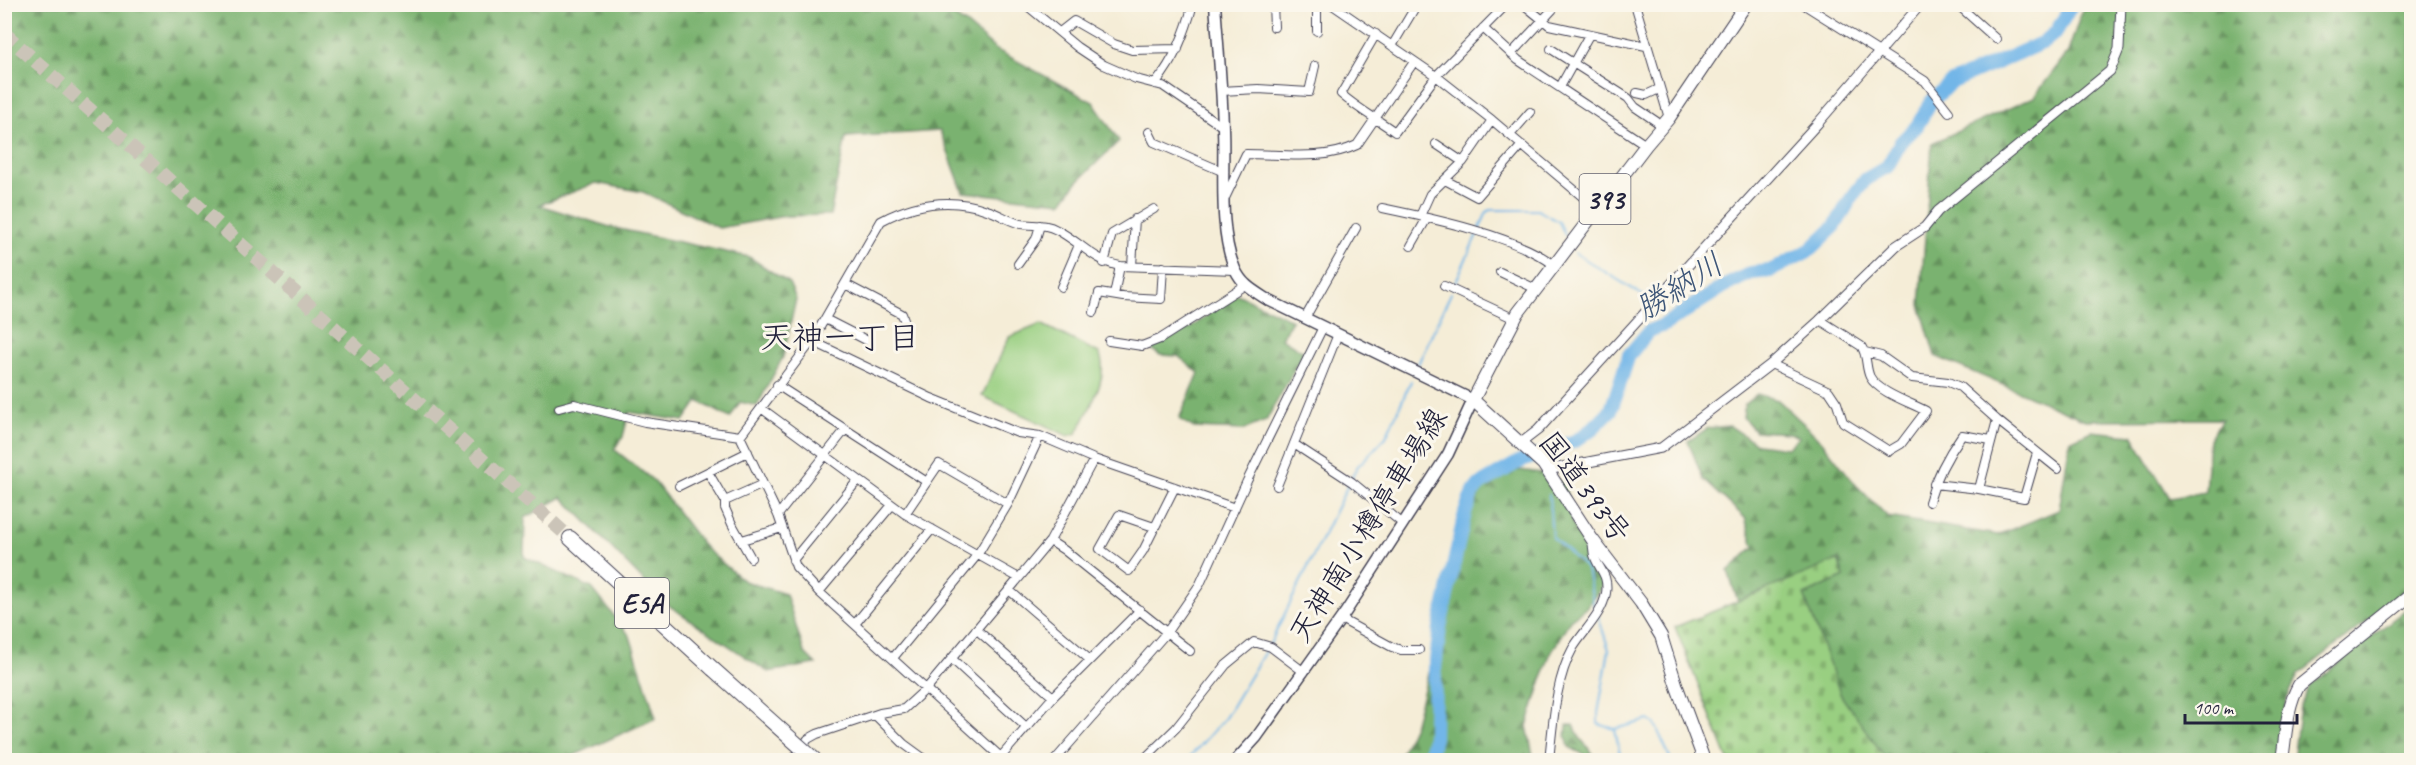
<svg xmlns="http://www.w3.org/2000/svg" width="2416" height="765" font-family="Caveat,'Klee One',sans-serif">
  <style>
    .forest { fill: url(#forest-firs); stroke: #4e6a55; stroke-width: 1.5 }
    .cemetery { fill: url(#cemetery-stones); stroke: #5e785e; stroke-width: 1.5 }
    .garden { fill: #99cf81; stroke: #5e785e; stroke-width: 1.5 }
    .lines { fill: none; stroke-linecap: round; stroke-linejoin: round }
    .stream { stroke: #72b6e8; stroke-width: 2 }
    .river { stroke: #72b6e8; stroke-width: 14 }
    .motorway-tunnel { stroke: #cbc4b8; stroke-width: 14; stroke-dasharray: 14 7; stroke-linecap: butt }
    .minor-casing { stroke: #424052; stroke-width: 10 }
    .tertiary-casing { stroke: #424052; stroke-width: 11 }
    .secondary-casing { stroke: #424052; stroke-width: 13 }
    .trunk-casing { stroke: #424052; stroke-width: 14 }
    .motorway-casing { stroke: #424052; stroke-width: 16 }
    .minor { stroke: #fff; stroke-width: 8 }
    .tertiary { stroke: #fff; stroke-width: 9 }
    .secondary { stroke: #fff; stroke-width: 10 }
    .trunk { stroke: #fff; stroke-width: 12 }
    .motorway { stroke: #fff; stroke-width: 14 }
    .motorway-bridge-casing { stroke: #424052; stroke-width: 16; stroke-linecap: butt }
    .motorway-bridge { stroke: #fff; stroke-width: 14 }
    .labels { text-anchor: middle; stroke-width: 6; stroke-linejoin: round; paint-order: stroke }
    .shield { fill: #fbf7ec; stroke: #636270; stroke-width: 1.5 }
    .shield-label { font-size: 28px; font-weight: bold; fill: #22223b }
    .street-label { font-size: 30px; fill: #22223b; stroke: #fbf7ec }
    .water-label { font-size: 32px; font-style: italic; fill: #3e5678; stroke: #fbf7ec }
    .neighbourhood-label { font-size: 32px; fill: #22223b; stroke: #fbf7ec }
  </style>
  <defs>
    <pattern id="forest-firs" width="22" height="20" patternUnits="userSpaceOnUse" patternTransform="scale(1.5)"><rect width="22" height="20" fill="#7ab26f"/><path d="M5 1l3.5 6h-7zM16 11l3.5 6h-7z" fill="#64905c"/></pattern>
    <pattern id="cemetery-stones" width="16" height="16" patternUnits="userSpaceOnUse" patternTransform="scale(1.5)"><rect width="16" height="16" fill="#99cf81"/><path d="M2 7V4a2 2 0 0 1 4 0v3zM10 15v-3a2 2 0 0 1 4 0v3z" fill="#84b170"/></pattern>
  </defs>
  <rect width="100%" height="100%" fill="#fbf7ec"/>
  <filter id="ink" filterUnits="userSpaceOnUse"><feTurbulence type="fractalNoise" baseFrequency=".0167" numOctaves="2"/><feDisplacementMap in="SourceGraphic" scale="12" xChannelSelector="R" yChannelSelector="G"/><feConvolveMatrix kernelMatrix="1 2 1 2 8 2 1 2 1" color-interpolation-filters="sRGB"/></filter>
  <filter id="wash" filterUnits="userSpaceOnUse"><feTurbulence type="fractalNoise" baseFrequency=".008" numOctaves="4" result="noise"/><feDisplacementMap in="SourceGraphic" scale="24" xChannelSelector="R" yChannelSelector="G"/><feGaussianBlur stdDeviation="1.35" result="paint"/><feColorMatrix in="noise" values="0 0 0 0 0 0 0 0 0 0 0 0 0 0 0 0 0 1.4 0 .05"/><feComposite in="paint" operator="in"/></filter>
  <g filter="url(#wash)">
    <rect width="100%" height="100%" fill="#f5edd7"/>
    <path class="forest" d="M4,5h932l30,19 29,25 98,53 26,39 -42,41 -15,20 -99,-10 -23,-61 -94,6 -16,78 -45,1 -66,12 -76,-36 -47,-9 -57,22 71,22 139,30 40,26 7,16 -13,58 -26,49 -17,-4 -10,16 -32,-17 -14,20 -55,-9 -6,25 -9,12 40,32 52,68 38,32 42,13 18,58 12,12 -48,8 -103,-69 -103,-106 -37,21 -1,39 68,31 38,48 26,82 -92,42 -31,-9 -53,6 -2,3h-473z
      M2084,5h327v567l-3,14 -7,9 -103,80 -11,24 -9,61h-391l-46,-64 -37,-101 40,-18 -5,-16 -101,41 -10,-31 26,-24 -9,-29 -42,-39 -15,-38 20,-13 22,-2 27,18 30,4 12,-11 -9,-4 -35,-2 -12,-14 2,-13 12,-10 21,6 25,23 20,20 33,42 32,32 110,18 61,-25 11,-69 21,-10 41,4 38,63 35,-6 4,-53 13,-20 -137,1 -150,-64 -15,-51 12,-162 102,-46 34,-45z
      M1237,294l55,26 -11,18 23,14 -38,69 -23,9 -49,-2 -15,-9 20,-46 -21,-17 -18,-1 -11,-7 41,-20z
      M1519,470l31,4 16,12 6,38 9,15 9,24 15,20 -18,24 -17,13 -21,37 -22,69 7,34h-136l17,-37 39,-148c4,-28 17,-83 42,-99 5,-4 16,-4 23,-6z
      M2411,605v155h-118l7,-54 10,-20z
      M1567,725h7l6,13 18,22h-7l-4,-4 -18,-9 -3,-11z"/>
    <path class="cemetery" d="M1838,560l6,17 -40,18 37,101 46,64h-159l-53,-133z"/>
    <path class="garden" d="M1041,324l58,29c12,25 -12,58 -22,80l-9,3 -86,-40 27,-59z"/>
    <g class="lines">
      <path class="stream" d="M1575,253l72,45
        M1453,288l34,-76 4,-2h47l21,12 6,13
        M1666,299l32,5
        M1418,364l33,-71
        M1546,451l4,6
        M1549,495l3,42 35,32 8,42
        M1598,616l11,34 -11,63v11l17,5 34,-9 6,4 16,36
        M1270,644l80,-163 7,-14 29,-30 25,-56
        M1615,729l6,31
        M1187,760l38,-42 42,-70"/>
      <path class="river" d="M1428,760l6,-22 1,-70 5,-41 25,-114 7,-19 7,-9 38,-22 60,-23 16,-12 18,-18 18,-55 20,-24 15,-6 59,-38 28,-14 19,-2 40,-21 25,-24 15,-26 16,-21 21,-12 14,-25 16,-16 13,-23 20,-20 94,-41 12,-10 16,-28"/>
    </g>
  </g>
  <g filter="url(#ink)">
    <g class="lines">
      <path class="motorway-tunnel" d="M4,33l566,505"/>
      <defs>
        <path id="minor" d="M1025,4l52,43 27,18 32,14 27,7 60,41
          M1273,4l1,23
          M1317,4v27
          M1331,4l105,72 56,44 105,89
          M1523,4l26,21 97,21
          M1635,4l34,114
          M1803,4l122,77 24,31
          M1957,4l39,35
          M1483,28l35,32 128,85
          M1060,32l14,-11 40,23 18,6 46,-1
          M1376,34l-35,60c17,15 36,25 54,38l41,-56 71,-72
          M1392,46l25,-42
          M1551,49l77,49 7,9 28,19
          M1511,54l42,-45
          M1155,84c20,-25 30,-50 38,-80
          M1560,87l29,-52
          M1221,91l37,-2 51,3 6,-26
          M1637,93l9,2 13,-6
          M1149,132l5,10 70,30
          M1510,135l20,-23
          M1436,144l27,18
          M1445,180l32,17 45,-52
          M1225,198l21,-44c37,0 78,7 111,-9l57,-83
          M1382,208c48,10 135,28 172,57
          M1420,216l10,-22 33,-32 29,-42
          M1411,246l16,-28
          M1104,263l8,-29 42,-25
          M1018,264l18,-25 4,-14
          M1132,266l3,-47
          M1500,272l36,17
          M845,284l57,30 3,8
          M1444,286l71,33
          M1061,287l18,-42
          M1114,295l6,-29
          M1094,312l5,-19 24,4 38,2 2,-32
          M1305,318l51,-90
          M825,319l43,22
          M812,341l119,57 87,35 22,3 54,23 141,49
          M1109,341l33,5 18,-7 85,-54
          M1865,352l16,4 31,22 36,4 12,5 37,33 61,49
          M1771,364l58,27 8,12 6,19 46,29 12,-7 25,-33c-15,-8 -48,-19 -56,-34 -5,-10 -2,-22 -9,-31l-41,-26
          M777,385l150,97
          M559,408l15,-4 71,18 95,14
          M761,408l144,106 114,64
          M740,436l72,-95 69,-120c34,-18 69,-24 106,-11 11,3 23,12 34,14 13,2 24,-1 36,6 23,12 37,31 63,36l115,4
          M740,436l38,79 18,52 23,25 185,168
          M1294,444l58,38 51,42
          M708,472l17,29v7l7,16 19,34
          M1934,484l45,5 45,9 13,-45
          M679,486l69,-34
          M1277,486l61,-152
          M1979,489l18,-69
          M725,501l38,-17
          M1929,502c7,-25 18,-46 33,-67l29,5
          M905,514l34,-50 69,40
          M778,515l67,-85
          M1154,527l-35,-12 -19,34 29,22 14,-20 32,-64
          M742,540l40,-12
          M1050,541l14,9 126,101
          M793,560l65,-80
          M1009,590l81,70
          M819,592l73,-87
          M1341,619l51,28 9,3h18
          M855,624l77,-95
          M976,629l77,68
          M893,658l85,-104 30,-50 32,-68
          M952,659l74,68
          M875,715l29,29 22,16
          M999,759l54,-62 87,-87
          M793,760l15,-21 9,-5 63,-21 24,-4 23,-21 123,-147 44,-82
          M1055,760l112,-128 33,-48 47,-103 76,-154
          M1143,760l33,-32 50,-63 28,-23 17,5 33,25
          M1549,760c4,-35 6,-80 24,-112 11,-18 29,-33 33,-55 3,-19 -8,-24 -12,-38 -1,-4 -1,-10 -2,-14"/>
        <path id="tertiary" d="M1521,443l17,-13 280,-307 103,-119
          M1547,470l114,-22 110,-84 49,-44 76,-74 29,-19 13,-16 172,-140 9,-22 2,-45"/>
        <path id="secondary" d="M1215,4c3,42 7,83 8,124 2,43 -5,102 12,141 7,16 19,22 33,31l205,100 -25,54 -103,159 -89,125 -20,22"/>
        <path id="trunk" d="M1704,760l-27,-73 -16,-51 -20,-33 -49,-64 -49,-75 -70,-64 45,-87 128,-168 23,-27 77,-114
          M2282,760c4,-25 4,-52 17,-75l113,-91"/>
        <path id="motorway" d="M570,538l143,131"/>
      </defs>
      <use href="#minor" class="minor-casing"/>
      <use href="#tertiary" class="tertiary-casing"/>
      <use href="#secondary" class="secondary-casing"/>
      <use href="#trunk" class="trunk-casing"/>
      <use href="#motorway" class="motorway-casing"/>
      <use href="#minor" class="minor"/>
      <use href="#tertiary" class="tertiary"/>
      <use href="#secondary" class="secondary"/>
      <use href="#trunk" class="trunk"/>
      <use href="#motorway" class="motorway"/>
      <defs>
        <path id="motorway-bridge" d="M713,669l102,91"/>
      </defs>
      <use href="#motorway-bridge" class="motorway-bridge-casing"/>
      <use href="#motorway-bridge" class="motorway-bridge"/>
    </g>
  </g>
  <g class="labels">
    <g class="shield">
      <rect x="1579.5" y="174" width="51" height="50" rx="4.5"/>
      <rect x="615" y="578" width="54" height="50" rx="4.5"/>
    </g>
    <g class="shield-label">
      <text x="1605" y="209">393</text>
      <text x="642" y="613">E5A</text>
    </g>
    <g class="street-label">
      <text transform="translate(1585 487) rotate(53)" y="10">国道393号</text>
      <text transform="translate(1368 525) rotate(-58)" y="10">天神南小樽停車場線</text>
    </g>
    <g class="water-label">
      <text transform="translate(1679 286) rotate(-32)" y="11">勝納川</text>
    </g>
    <g class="neighbourhood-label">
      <text x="840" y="348">天神一丁目</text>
    </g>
  </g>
  <rect width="2416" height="765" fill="none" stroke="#fbf7ec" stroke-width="24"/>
  <path d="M2185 714v9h112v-9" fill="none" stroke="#22223b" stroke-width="3"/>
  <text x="2194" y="714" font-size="18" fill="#22223b" stroke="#fbf7ec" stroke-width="4.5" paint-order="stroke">100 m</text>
</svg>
